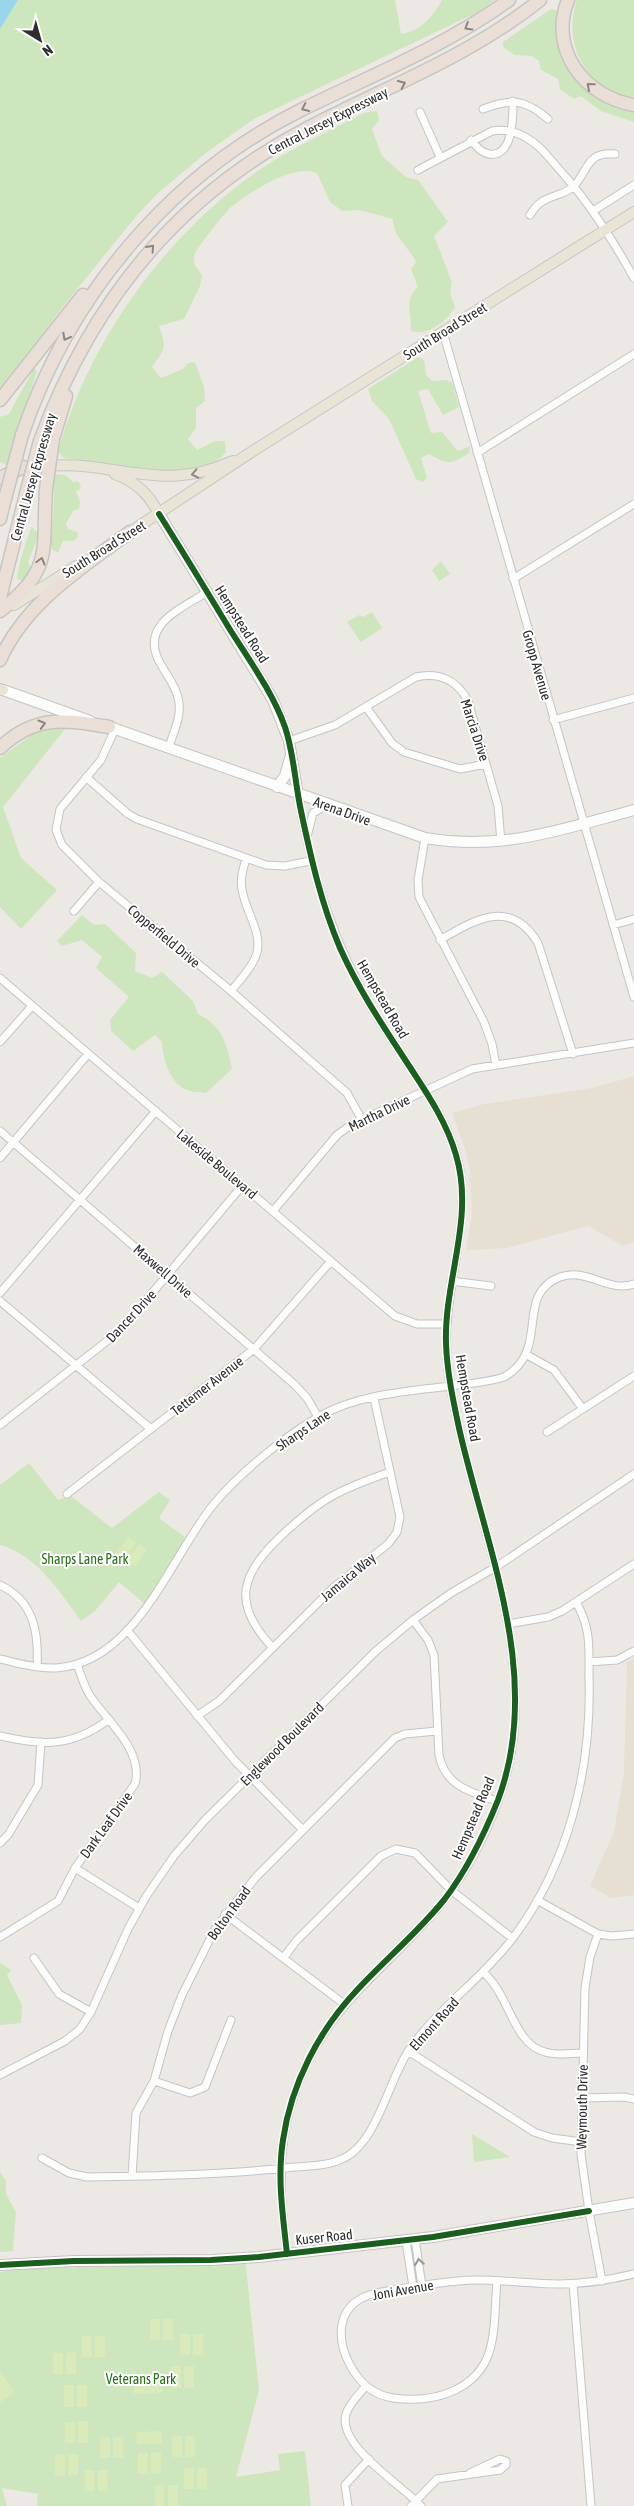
<svg xmlns="http://www.w3.org/2000/svg" width="634" height="2506" font-family="'Asap Condensed',sans-serif">
  <style>
    .education { fill: #e6e0d3 }
    .green { fill: #cee6be }
    .pitch { fill: #d9eabb }
    .water { fill: #99d6ec }
    .lines { fill: none; stroke-linecap: round; stroke-linejoin: round }
    .street-casing { stroke: #c5c4c5; stroke-width: 9 }
    .secondary-casing { stroke: #c5c4c5; stroke-width: 12 }
    .primary-casing { stroke: #c6c5c4; stroke-width: 12 }
    .highway-casing { stroke: #c6c5c4; stroke-width: 15 }
    .street { stroke: #fcfcfb; stroke-width: 7 }
    .secondary { stroke: #fcfcfb; stroke-width: 10 }
    .primary { stroke: #e8e4d6; stroke-width: 10 }
    .highway { stroke: #eadfd6; stroke-width: 12 }
    .highway-bridge-casing { stroke: #c6c5c4; stroke-width: 15; stroke-linecap: butt }
    .highway-bridge { stroke: #eadfd6; stroke-width: 12 }
    .cycleway-casing { stroke: #fff; stroke-width: 9 }
    .cycleway { stroke: #1b5e20; stroke-width: 6 }
    .oneway { stroke: #8c8682 }
    .oneway2 { stroke: #8b8982 }
    .oneway3 { stroke: #959594 }
    .labels { text-anchor: middle; stroke-width: 4; stroke-linejoin: round; paint-order: stroke }
    .street-label { font-size: 14px; fill: #2e2e2e; stroke: #fff }
    .park-label { font-size: 14px; fill: #2c6e1b; stroke: #fff }
  </style>
  <rect width="100%" height="100%" fill="#ece8e4"/>
  <path class="education" d="M634,1076v166l-11,4 -35,-20 -81,22 -41,2 6,-38 -2,-41 -4,-19 -14,-39 32,-9 108,-16z
    M634,1658v237l-23,3 -21,-12 24,-54 10,-59 3,-111z"/>
  <path class="green" d="M18,0h377l6,34c19,-2 32,-18 41,-34h52l-14,11 -226,108 -47,33 -49,41 -20,21 -73,90 -65,87v-362z
    M577,0h57v98c-39,-3 -66,-43 -61,-79 1,-7 1,-13 4,-19z
    M551,9l5,1c2,8 -2,16 -1,24 6,40 41,70 79,75v13l-33,-11 -20,-15 -7,3 -14,-10 -2,-10 -17,-9 -2,-9 -7,-5 -17,-1 -12,-8v-5z
    M377,111l2,9 -7,9 10,27 24,21 12,3 30,42 -14,14 18,46 -2,11 5,14c-9,15 -26,29 -44,24 1,-17 -8,-31 7,-44l-7,-18 5,-7c-8,-17 -23,-24 -23,-43l-34,-9 -17,1 -12,-9 -13,-29c-23,-10 -67,19 -86,34 -4,3 -34,41 -36,46 -1,3 -1,8 -1,11l8,11 -2,11 -16,33 -25,7c8,23 6,22 -7,41l9,11 22,-9 5,-6 7,-1 9,25 1,14 -9,7v20l-8,11 9,11 18,-9h10l1,11 -10,11 -46,9 -106,-14 -6,-6c31,-116 120,-236 225,-297 26,-15 54,-28 81,-42z
    M418,357l6,3 2,15 6,6 14,-1 6,2 7,25 -16,8 -15,-26 -10,2 13,42 11,-1 16,19 12,-5 -1,7c-19,12 -20,12 -40,1l-8,4 6,20 -4,4 -7,-3 -27,-60 -17,-18 -4,-12z
    M34,368l3,4 -14,41 -12,51 -3,2 -8,-4v-45l9,-3z
    M55,474l10,1 8,7 5,-1 3,5 -2,4 -3,1 4,11 -1,7 -6,2 -7,13 2,5 9,3 1,4 -4,5h-11l-5,12 -6,-4 -2,-14c5,-7 3,-48 5,-61z
    M32,527l7,7 -11,28 4,7 -7,12 -8,-2c0,-7 11,-47 15,-52z
    M441,561l9,13 -11,7 -7,-11z
    M372,612l10,16 -21,14 -14,-20 12,-7 4,2z
    M69,724l-66,83 18,51 36,32 -36,39 -21,-22v-149l35,-26z
    M82,915l12,10 11,-1 31,29 -1,18 17,7 10,-6 31,29 5,13c25,12 29,31 34,55l-26,24c-5,-1 -11,0 -16,-2 -20,-5 -27,-32 -28,-49l-7,-7 -22,16 -22,-20 -1,-11 19,-23 -33,-29 6,-11 -20,-17 -20,6 -5,-5z
    M29,1463l29,37 13,-4 41,32 47,-36 11,8 -11,18 27,20 -20,36 -21,30 -26,-22 -24,29 -14,10c-22,-30 -43,-65 -81,-76v-60z
    M0,1963l11,7 -4,5 15,30 -1,18 -21,2z
    M472,2134l38,23 -36,5z
    M0,2172l6,9v13l10,18 -3,39 -13,1z
    M245,2258l14,132 -23,87 44,-7 -2,-16 27,-3 6,55h-274l1,-12 -36,-6 5,18h-7v-234l24,-4z"/>
  <path class="pitch" d="M128,1537l8,5 -11,18 -9,-6z
    M139,1544l8,5 -12,18 -8,-6z
    M150,2319h10v21h-10z
    M163,2319h10v21h-10z
    M180,2334h10v21h-10z
    M193,2334h10v21h-10z
    M82,2336h10v21h-10z
    M95,2336h10v21h-10z
    M76,2352v22h-10v-21z
    M53,2353h10v21h-10z
    M181,2366v22h-10v-21z
    M184,2366h10v22h-10z
    M0,2372l15,20 -15,11z
    M134,2380h28v13l-28,1z
    M64,2385h10v22h-10z
    M77,2385h10v22h-10z
    M78,2421h10v22h-10z
    M65,2422h10v21h-10z
    M162,2431v13h-25l-1,-12z
    M172,2436h10v21h-10z
    M185,2436h10v21h-10z
    M100,2437h10v21h-10z
    M113,2437h10v21h-10z
    M161,2452v22h-10v-21z
    M138,2453h10v21h-10z
    M55,2454h10v22h-10z
    M68,2454h10v21h-10z
    M184,2468h10v21h-10z
    M197,2468h10v21h-10z
    M85,2470h9l1,21h-10z
    M98,2470h9l1,21h-10z
    M155,2485h9v21h-9z
    M168,2485h10v21h-10z"/>
  <path class="water" d="M0,0h18l-18,29z"/>
  <g class="lines">
    <defs>
      <path id="street" d="M483,109c28,-11 42,-10 65,10
        M420,112l20,45
        M471,140c17,23 36,17 40,-10 2,-10 2,-19 2,-29
        M418,170l74,-39c11,-2 23,0 33,6 14,7 23,20 33,31 31,34 54,71 76,110
        M593,211l41,-26
        M530,215c13,-23 32,-16 45,-30 14,-17 12,-33 40,-31
        M443,332l191,665
        M477,453l157,-99
        M513,579l121,-75
        M366,707l26,36 12,9 56,17 26,-5
        M553,720l81,-22
        M115,729l-14,31 -41,49 -4,21 6,15 37,37 132,109 116,102 15,27
        M289,741l46,-16 81,-48c23,-5 41,3 52,24l30,105 3,36
        M169,747c4,-14 12,-29 10,-44 -1,-13 -10,-24 -16,-35 -27,-41 14,-57 44,-76
        M86,777l42,37 9,5 129,46 19,1 25,-5
        M308,833l5,-20 14,-8
        M425,838l-7,42 1,17 65,125 8,22 4,21
        M74,911l25,-29
        M613,925l21,-6
        M440,940c35,-20 70,-43 98,3l35,111
        M0,978l395,338 22,8h29
        M231,991c8,-10 20,-22 25,-35 8,-23 -11,-44 -14,-67 -2,-10 1,-20 4,-30
        M0,1042l32,-36
        M0,1131l294,253 13,14 11,19
        M0,1158l88,-104
        M273,1211l64,-76 14,-10 121,-56 162,-26
        M451,1281l40,5
        M0,1293l156,-182
        M0,1301l151,128
        M527,1355l27,15 29,39
        M0,1425l121,-95 121,-144
        M547,1432l87,-56
        M67,1494l187,-145 77,-88
        M0,1585c34,16 39,48 37,82
        M413,1620l15,20 6,15 5,100c6,31 31,37 58,46
        M508,1624l40,-7 14,-6 72,-47
        M127,1630l108,131 68,69
        M272,1647c-40,-43 -32,-72 8,-110 40,-38 58,-47 110,-65
        M0,1659c18,4 37,10 56,9 80,-5 114,-110 157,-163 26,-32 71,-68 107,-89 40,-23 94,-25 139,-31 15,-2 30,-3 45,-8 48,-27 9,-82 56,-100 27,-10 47,16 74,7
        M589,1662l28,-2 17,-9
        M197,1716l22,-15 115,-114 54,-43 9,-12 3,-15 -26,-119
        M0,1736c43,10 72,11 108,-16
        M0,1843l8,-8 30,-50 3,-43
        M75,1868l64,40
        M537,1900l61,34 14,2 22,-2
        M225,1914l119,90
        M598,1934l-8,23 -5,31 -4,166 8,57 13,70
        M0,1937l58,-36 17,-33 60,-84c9,-33 -27,-62 -44,-87 -7,-10 -10,-22 -14,-33
        M284,1957l13,-17 84,-84 15,-7 19,4 36,37 61,48
        M34,1958l25,36 32,18
        M483,1972c27,23 30,72 62,80 12,4 26,1 38,1
        M408,2051l126,81 18,6 30,4
        M0,2075l65,-34 15,-12 11,-17 37,-83 19,-34 27,-39 31,-36 171,-169 37,-31 38,-27 45,-26 138,-93
        M154,2081l36,12 15,-6 26,-67
        M582,2098l42,-1 10,2
        M42,2158l27,15 18,4c66,-1 132,-2 198,-9 18,-2 40,-1 57,-9 35,-15 46,-78 67,-109 29,-42 73,-71 104,-112 56,-75 79,-169 76,-262 0,-29 2,-48 -13,-74
        M132,2176l4,-63 18,-32 14,-50 14,-36 33,-66 41,-52 139,-139 10,-4 32,-3
        M415,2239l7,47
        M406,2241l7,46
        M287,2254c-6,-51 -11,-99 4,-149 28,-97 91,-129 150,-201 37,-45 68,-114 73,-173 9,-104 -33,-203 -55,-303 -5,-23 -11,-46 -12,-70 -6,-71 31,-144 7,-211 -17,-47 -51,-88 -77,-130 -43,-70 -65,-142 -79,-222
        M497,2281c-2,19 -1,40 -5,60 -8,48 -56,63 -99,57 -20,-3 -34,-16 -43,-33 -13,-24 -14,-55 14,-68 12,-6 28,-6 41,-9 24,-3 47,-8 71,-8 28,0 56,4 83,4 26,0 50,-4 75,-10
        M573,2284l18,222
        M366,2386c-7,8 -17,18 -20,28 -9,32 56,71 75,92
        M348,2506l-3,-21 24,-26
        M411,2506l26,-27 63,-9 6,-5v-4l-6,-2 -30,14"/>
      <path id="secondary" d="M159,514l114,186 16,41 9,54
        M3,690l87,31
        M104,725l321,113c78,13 134,-8 209,-28
        M277,787l8,-11 6,-21
        M0,2265l74,-4 137,-1 48,-3 174,-20 201,-34"/>
      <path id="primary" d="M26,467c19,-1 38,-3 57,-1 58,6 93,21 150,-5
        M115,474c21,8 34,20 44,40
        M124,536l132,-87 378,-237
        M14,605l62,-39
        M0,689l3,1"/>
      <path id="highway" d="M568,0c-20,50 17,97 66,105
        M0,400l83,-105
        M22,435c47,-138 146,-258 277,-324 71,-35 145,-64 210,-111
        M53,439l13,-43
        M40,441c50,-136 136,-244 266,-312 79,-42 163,-72 234,-129
        M0,478l23,-11
        M0,519l3,-13
        M0,598l26,-104
        M0,611c54,-42 42,-60 46,-122
        M0,660c26,-58 80,-91 130,-128
        M0,748c35,-34 66,-28 109,-21"/>
    </defs>
    <use href="#street" class="street-casing"/>
    <use href="#secondary" class="secondary-casing"/>
    <use href="#primary" class="primary-casing"/>
    <use href="#highway" class="highway-casing"/>
    <use href="#street" class="street"/>
    <use href="#secondary" class="secondary"/>
    <use href="#primary" class="primary"/>
    <use href="#highway" class="highway"/>
    <defs>
      <path id="highway-bridge" d="M46,489l7,-50
        M26,494l14,-53
        M3,506l19,-71"/>
    </defs>
    <use href="#highway-bridge" class="highway-bridge-casing"/>
    <use href="#highway-bridge" class="highway-bridge"/>
    <defs>
      <path id="cycleway" d="M159,514c24,38 47,76 70,114 20,32 43,63 56,99 9,27 10,56 16,84 10,47 20,92 39,137 17,38 39,72 62,107 20,31 44,64 54,100 19,63 -12,125 -10,188 1,29 7,57 13,85 27,120 85,249 39,372 -14,35 -31,70 -54,100 -26,32 -58,59 -86,89 -39,41 -67,95 -75,151 -6,38 0,76 4,114
        M0,2265l74,-4 137,-1 48,-3 174,-20 156,-26"/>
    </defs>
    <use href="#cycleway" class="cycleway-casing"/>
    <use href="#cycleway" class="cycleway"/>
  </g>
  <defs><path id="oneway-chevron" d="M-2-3.5L2.5 0L-2 3.5" fill="none" stroke-width="1.6" stroke-linecap="round" stroke-linejoin="round" transform="scale(1.25)"/></defs>
  <g class="oneway">
    <use href="#oneway-chevron" transform="translate(468 27) rotate(149)"/>
    <use href="#oneway-chevron" transform="translate(402 84) rotate(-25)"/>
    <use href="#oneway-chevron" transform="translate(590 86) rotate(-139)"/>
    <use href="#oneway-chevron" transform="translate(305 108) rotate(155)"/>
    <use href="#oneway-chevron" transform="translate(151 248) rotate(-48)"/>
    <use href="#oneway-chevron" transform="translate(66 337) rotate(118)"/>
    <use href="#oneway-chevron" transform="translate(41 561) rotate(-74)"/>
    <use href="#oneway-chevron" transform="translate(42 724) rotate(-16)"/>
  </g>
  <use class="oneway2" href="#oneway-chevron" transform="translate(195 474) rotate(168)"/>
  <use class="oneway3" href="#oneway-chevron" transform="translate(419 2262) rotate(-99)"/>
  <g class="labels">
    <g class="street-label">
      <text transform="translate(328 121) rotate(-27)" y="5">Central Jersey Expressway</text>
      <text transform="translate(445 331) rotate(-32)" y="5">South Broad Street</text>
      <text transform="translate(33 477) rotate(-74)" y="5">Central Jersey Expressway</text>
      <text transform="translate(104 549) rotate(-32)" y="5">South Broad Street</text>
      <text transform="translate(242 624) rotate(58)" y="5">Hempstead Road</text>
      <text transform="translate(537 665) rotate(74)" y="5">Gropp Avenue</text>
      <text transform="translate(475 730) rotate(72)" y="5">Marcia Drive</text>
      <text transform="translate(342 811) rotate(20)" y="5">Arena Drive</text>
      <text transform="translate(164 936) rotate(40)" y="5">Copperfield Drive</text>
      <text transform="translate(383 999) rotate(60)" y="5">Hempstead Road</text>
      <text transform="translate(379 1113) rotate(-26)" y="5">Martha Drive</text>
      <text transform="translate(217 1164) rotate(40)" y="5">Lakeside Boulevard</text>
      <text transform="translate(163 1271) rotate(41)" y="5">Maxwell Drive</text>
      <text transform="translate(131 1316) rotate(-47)" y="5">Dancer Drive</text>
      <text transform="translate(207 1386) rotate(-38)" y="5">Tettemer Avenue</text>
      <text transform="translate(468 1398) rotate(80)" y="5">Hempstead Road</text>
      <text transform="translate(303 1430) rotate(-34)" y="5">Sharps Lane</text>
      <text transform="translate(348 1577) rotate(-40)" y="5">Jamaica Way</text>
      <text transform="translate(282 1744) rotate(-45)" y="5">Englewood Boulevard</text>
      <text transform="translate(473 1818) rotate(-67)" y="5">Hempstead Road</text>
      <text transform="translate(106 1825) rotate(-54)" y="5">Dark Leaf Drive</text>
      <text transform="translate(229 1913) rotate(-54)" y="5">Bolton Road</text>
      <text transform="translate(434 2024) rotate(-48)" y="5">Elmont Road</text>
      <text transform="translate(582 2107) rotate(-89)" y="5">Weymouth Drive</text>
      <text transform="translate(324 2237) rotate(-6)" y="5">Kuser Road</text>
      <text transform="translate(403 2290) rotate(-10)" y="5">Joni Avenue</text>
    </g>
    <g class="park-label">
      <text x="85" y="1564">Sharps Lane Park</text>
      <text x="141" y="2384">Veterans Park</text>
    </g>
  </g>
  <g transform="translate(40 40) rotate(143)" stroke="#ffffff" stroke-width="4" paint-order="stroke">
  <path d="M0-4L9 19L0 12L-9 19Z" fill="#2e2e2e"/>
  <text y="-8" font-size="14" font-weight="bold" text-anchor="middle" fill="#2e2e2e">N</text>
  </g>
</svg>
